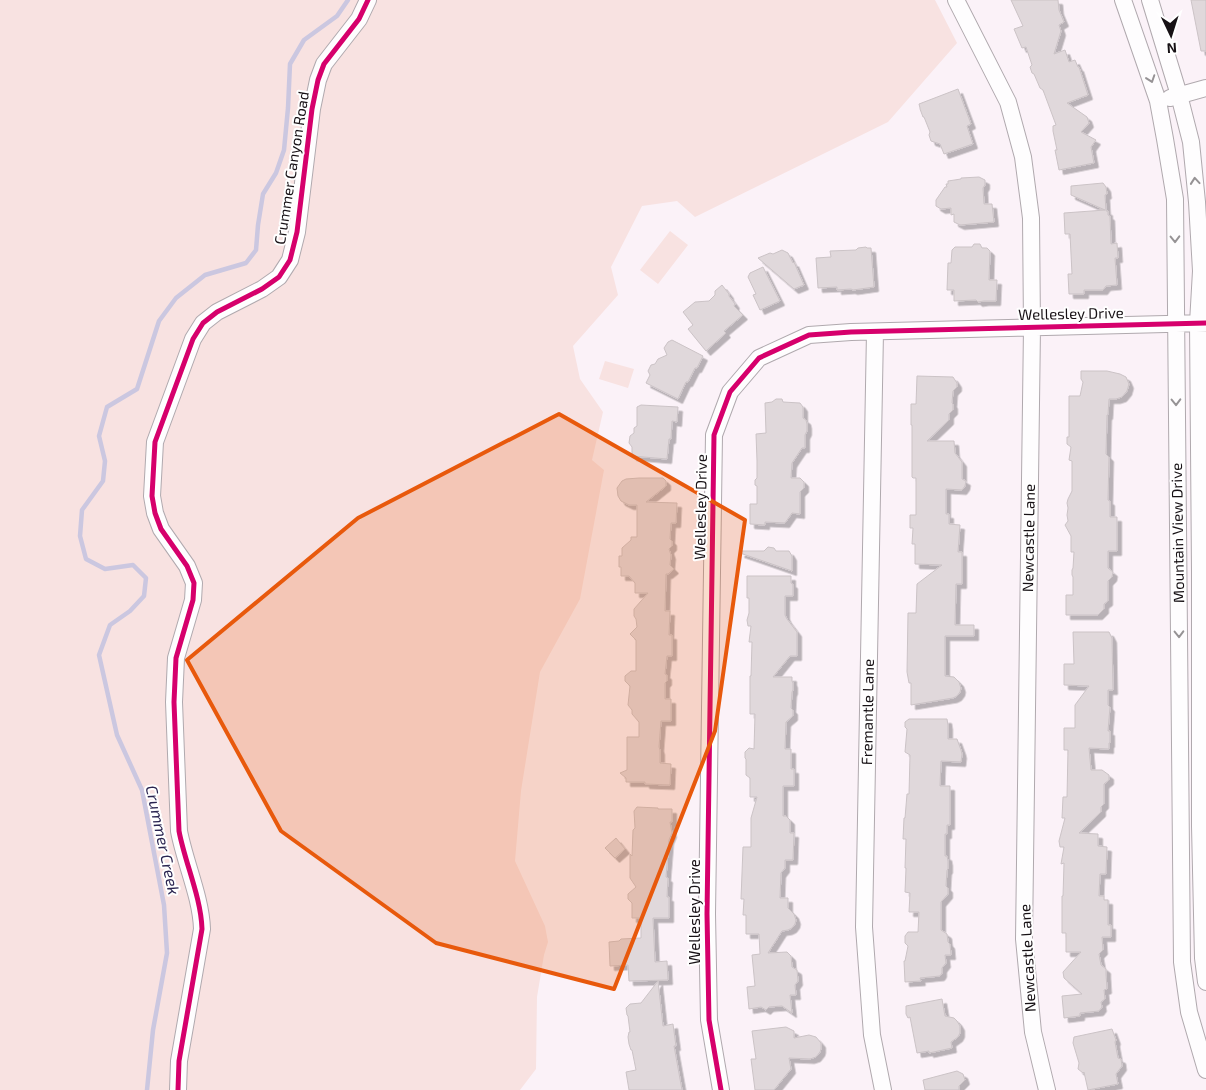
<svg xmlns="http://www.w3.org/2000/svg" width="1206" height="1090" font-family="'Exo 2',sans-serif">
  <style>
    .green { fill: #f8e2e1 }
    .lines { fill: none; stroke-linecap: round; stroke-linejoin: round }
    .stream { stroke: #cbc7e0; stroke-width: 4.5 }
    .building { fill: #e0d8db; stroke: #cbc3c6; filter: url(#shadow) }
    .minor-casing { stroke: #b0a9ae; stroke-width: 18 }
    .minor { stroke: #fefdfe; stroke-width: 16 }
    .cycleway-casing { stroke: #fff; stroke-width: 8 }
    .cycleway { stroke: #d6006c; stroke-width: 5 }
    .oneway { stroke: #969395 }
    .marked { fill: #e8590c; fill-opacity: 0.2; stroke: #e8590c; stroke-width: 4; stroke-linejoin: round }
    .labels { text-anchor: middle; stroke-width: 4; stroke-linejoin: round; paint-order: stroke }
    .street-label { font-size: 15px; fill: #171115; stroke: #fff }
    .water-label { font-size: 16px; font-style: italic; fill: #2a2450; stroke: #fff }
  </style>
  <defs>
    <filter id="shadow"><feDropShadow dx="4.5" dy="4.5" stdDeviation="0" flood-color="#0004"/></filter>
  </defs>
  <rect width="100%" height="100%" fill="#fbf2f8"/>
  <path class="green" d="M0,0h935l22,43 -69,79 -193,95 -18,-16 -35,5 -31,61 7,28 -45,51 7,33 23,33 -11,48 12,10 -24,129 -40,73 -19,119 -6,70 30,65 3,16 -4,13 -7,42 -1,72 -16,21h-520z
    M670,231l18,14 -30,39 -18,-14z
    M605,361l29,8 -6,19 -29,-9z"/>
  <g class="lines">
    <path class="stream" d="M147,1090l6,-60 14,-77 -3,-48 -22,-115 -25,-55 -18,-80 11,-30 20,-14 14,-15 2,-18 -13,-13 -28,4 -19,-10 -6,-23 2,-26 21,-29 2,-20 -6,-25 8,-29 30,-18 22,-68 17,-23 29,-23 41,-12 10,-13 2,-25 5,-31 13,-21 8,-23 4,-42 2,-44 14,-24 33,-24 11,-16"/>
  </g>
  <path class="building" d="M1011,0h47l1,10 5,12 -5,3 2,6 -7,23 11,-4 4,12 6,-2 3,7h1l9,28 -21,8 20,14 2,6 -8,9 15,8 -5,7 3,16 -35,7 -4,-20h2l-4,-19v-5l3,-1 -13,-35 -3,-2 -6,-14 -2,-1 -2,-6 2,-2 -6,-18 -4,1 -8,-19 9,-3z
    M1191,0h15v51h-5z
    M958,89l13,35 -4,2 6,18 -29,10 -4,-10 -9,-3 -2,-6 1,-3 -6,-15h-1l-3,-8v-1l-1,-4z
    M979,177l6,3v5l-2,3 1,16h8l2,18 -34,3 -6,-3v-8l-3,1v-7l-10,1 -5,-3v-6l9,-13h2l-1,-3h2v-3l13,-2v-1z
    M1103,183l3,4 1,7 -2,1 1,16h2v4l2,1 1,28 6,-1 1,15h-3l2,27 -11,1 -3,4h-19v4h-15l-1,-20h4l-2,-40h-5l-1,-21 41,-3 -34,-15v-9z
    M974,244h6l2,4h5l3,3 -1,29h8l-1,21h-12l-6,1 -2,-2 -22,1v-11h-7l1,-27h3l1,-13 3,-3h17z
    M866,247l1,1h4l3,39 -21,3 -2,-1 -14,1v-3l-19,1 -2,-30 15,-1 -1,-6 26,-1 2,-2z
    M782,250l6,3 5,10 1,-1 10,23 -10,4 -36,-31 12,-5 3,1z
    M763,267l17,34 -20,9 -7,-15 3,-1 -8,-17 2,-4z
    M722,285l7,9v2l6,8 -1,2 9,9 -19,16 2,2 -20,18 -18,-22 5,-4 -10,-13 12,-10 14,-1 6,-6v-4z
    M672,340l31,16 -6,12h-2l-7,14h-2l-8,17 -32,-16 4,-8 -2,-4 3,-6 4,-1 3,-5 9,-4 -3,-7 4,-6z
    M1081,371h26l13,3 6,3 3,7 -2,7 -5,6 -6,2h-7l-1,16h-1l-1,39 3,3 -1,43 2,1v16h7v34h-9v17l5,4 -1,5 -4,4v20l-4,3v5l-6,6h-32v-20h7v-18l-1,-2v-5l1,-2 1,-16h-3v-16l-6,-11 3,-4 -1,-6 1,-7 -1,-5 1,-4 4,-8v-30l-3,-1 2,-13 -4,-3v-7h2v-41h11l3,-14 -2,-3z
    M917,376l36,1 4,6v4l-4,4 -1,12 1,1v6l-4,4v6l-22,21h27l1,12 7,9v17l4,2 -1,5 -3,4 -16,-1v25h3v10l11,1 -2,27h4v32h-6l-1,41h19v11h-29v40l9,1 5,5 2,6 -1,4 -3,4 -4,2 -42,7v-22h-2l-2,-11 1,-59h8l1,-29 25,-19 -27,-1v-20h-3l1,-16h-3v-13h6v-37h-3l-1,-1v-52h-1v-21h5z
    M776,399h6l1,3 17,1 3,4v11l3,2 1,4v7l-2,4v13h-3l-10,15 -1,15h9l4,4v6l-4,4v22l-8,-1 -7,10 -20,-1v3l-15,-1v-20h7v-18l-2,-1v-5l2,-2v-17l-1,-27 10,-1 -1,-30 7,-1z
    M641,405l37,2 -1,15 -5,-1 -1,18h-2l-2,20 -35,-3v-9l-3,-4 1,-7 4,-3v-5l3,-2v-19z
    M639,478h24l3,3v5l-20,16 31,1 -1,20h-5l-1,16 2,2v5l-3,3 2,6 -1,10 4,4 -6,5h-2l-1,37h5l-1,24h3v21h-5l-2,18 2,1v6l-2,2v16h6v22h-10l-2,26 1,3v13l11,1 -1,21 -25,-1v-2h-19v-4l-6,-5 7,-3v-33h12v-15l-7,-8v-4l-4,-5 2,-19 -5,-5v-5l6,-5h5v-31l-6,-6 7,-7 -1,-8 -2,-3v-7l14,-16h-13v-10l-6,-7h-8v-9h-2v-11h3v-8l9,-8v-3h6v-32h-8l-8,-4 -3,-5 -1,-8 5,-7 4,-2z
    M768,547l6,1 2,3h13l3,5v15l-52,-18 1,-2h23z
    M747,576h44v7l2,1v12h-8v19l2,4 10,13v24h-7l-17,21h19v4l1,2v7l-1,2 -1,16 2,2v6l-7,6 -1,27h6v20h3v17h-11v30h3l4,4v13h4l-1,27h-8v8l-4,5 -1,25h8v10l6,6 2,6 -1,4 -3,4 -4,2 -6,1 -14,22 19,-1 4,4 1,11 5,3 1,11 -3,4 1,10h-6l2,18 -10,-7 -13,1 -3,3 -5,-3 -12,2 -2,-22 8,-1 -3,-31 8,-1 -1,-20h-13v-19h-3l1,-16h-3l2,-52h8v-29l6,-21h-7v-19l-4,-3v-16l-1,-1v-6l4,-4 5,1 1,-35h-5v-38h1l1,-34h-3l2,-16h-3l-1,-6 2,-7v-15h-2z
    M1073,632h36l3,6 1,52h-5v15l2,2 -2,24h2v12h-1v6l-20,-1 2,22h11l7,5v5l-5,4v20l-3,3v5l-22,21 19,1v12l9,1 -1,27h-6l-1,22h5v4h4v25h3v12h-9l1,13 -4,4 2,11 5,4v5l1,15 -3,1 1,9 -4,3 1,5 -3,4 -19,2v3l-16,2 -2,-22 20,-2 -18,-16 -1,-6 18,-20h-15v-19h-4v-37h1l1,-33 -3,1 3,-17h-4l-1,-6 6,-23h-3l1,-21h4l1,-47h-4v-22h11v-23l14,-19 -25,-1v-21h10z
    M909,719h38l1,6v14h9l4,11 1,4 -1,8 -20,-1 -1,25h10v39h-3v9h-2v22h2l1,5v8l-1,1 -1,16 2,2v6l-7,8v28l6,4 1,8 2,2 1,11h-6l1,8 -4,5v5l-2,3 -20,2 1,3 -16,1 -1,-21h1l3,-15 -3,-3v-7l3,-4h10l1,-20h-10l1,-19 -5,-1 1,-24h-1l1,-29h-3l1,-21h1l2,-24h2l1,-39 -5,-3 2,-23 -2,-2v-5z
    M637,807l21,1v1h14v13h-2l2,11 -3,7 -3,37 2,1 -1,19h2v21h-16l2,44 12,-1 1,19 -39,1 -1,-16 -18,1 -1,-24 10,-1 2,-2 20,-1v-20h-9v-15l-4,-4v-5l8,-7 -6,-9v-24l2,2 1,-26 2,-2 -1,-17z
    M616,838l9,11 -10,9 -10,-10z
    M658,981l5,45 10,-2 3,22h-2l8,44h-53l-3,-18 10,-2 -4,-20h-1l-2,-6 -1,-7 1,-5h1l-2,-16 -1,-1 -1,-7 4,-4 11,-1z
    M942,999l3,17 9,2 3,3 3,5v7l-2,4 -7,5 1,6 -23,5v-2l-12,2 -7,-36 -2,1 -2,-4v-8z
    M786,1027l8,4v7l15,-3 7,2 5,6v6l-1,3 -4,5 -6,2 -21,-1 2,11 -17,21h-19l-4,-31h5l-4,-28z
    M1112,1029l4,11 -1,2 3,16 3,1 1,7 -6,8 2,10 -30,6 -4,-18 -1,1 -5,-4 1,-6 -6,-20 1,-6z
    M957,1071l6,3 2,6 -6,6v4h-34l-2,-10z"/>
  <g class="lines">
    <defs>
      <path id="minor" d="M956,0l52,102 15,55 8,61 1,109 -8,612 9,93 14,58
        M1123,0l35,101 7,38 10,60 7,763 7,50 17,58
        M1150,0l29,95 12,47 6,60 4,69 -3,52 2,249v254l3,132 3,24
        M1170,98l36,-10
        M875,332l-11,595 8,108 11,55
        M178,1090l1,-29 23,-132c-1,-32 -17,-66 -23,-98l-5,-129 2,-44 17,-58 1,-17 -7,-17 -26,-37 -6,-16 -3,-17 3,-54 38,-103 10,-16 14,-11 45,-23 17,-12 11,-17 7,-28 15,-123 6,-29 6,-16 35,-45 9,-19
        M721,1090l-12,-70 -2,-106 7,-479 16,-43 29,-34 50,-23 42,-3 355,-9"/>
    </defs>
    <use href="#minor" class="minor-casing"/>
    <use href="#minor" class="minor"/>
    <defs>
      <path id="cycleway" d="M178,1090l1,-29 23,-132c-1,-32 -17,-66 -23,-98l-5,-129 2,-44 17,-58 1,-17 -7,-17 -26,-37 -6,-16 -3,-17 3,-54 38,-103 10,-16 14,-11 45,-23 17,-12 11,-17 7,-28 15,-123 6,-29 6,-16 35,-45 9,-19
        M721,1090l-12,-70 -2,-106 7,-479 16,-43 29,-34 50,-23 42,-3 355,-9"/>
    </defs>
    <use href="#cycleway" class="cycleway-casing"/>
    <use href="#cycleway" class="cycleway"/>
  </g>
  <defs><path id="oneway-chevron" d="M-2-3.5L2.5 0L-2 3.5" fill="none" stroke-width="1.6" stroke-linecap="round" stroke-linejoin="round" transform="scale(1.25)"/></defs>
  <g class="oneway">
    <use href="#oneway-chevron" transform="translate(1151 79) rotate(71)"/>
    <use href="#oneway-chevron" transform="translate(1195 181) rotate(-95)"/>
    <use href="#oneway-chevron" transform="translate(1175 239) rotate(89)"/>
    <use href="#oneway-chevron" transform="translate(1176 402) rotate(89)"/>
    <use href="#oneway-chevron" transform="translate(1179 634) rotate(89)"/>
  </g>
  <path class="marked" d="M559,414l186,106 -30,211 -101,258 -178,-46 -155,-112 -94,-171 171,-142z"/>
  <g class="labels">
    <g class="street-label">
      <text transform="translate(292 168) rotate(-81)" y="5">Crummer Canyon Road</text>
      <text transform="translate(1071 314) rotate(-1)" y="5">Wellesley Drive</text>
      <text transform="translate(701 507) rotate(-89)" y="5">Wellesley Drive</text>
      <text transform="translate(1178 533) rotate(-91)" y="5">Mountain View Drive</text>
      <text transform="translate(1029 538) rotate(-89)" y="5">Newcastle Lane</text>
      <text transform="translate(868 712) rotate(-89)" y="5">Fremantle Lane</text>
      <text transform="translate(695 912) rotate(-90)" y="5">Wellesley Drive</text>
      <text transform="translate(1028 958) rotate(-93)" y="5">Newcastle Lane</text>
    </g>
    <g class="water-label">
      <text transform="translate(163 840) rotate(78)" y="6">Crummer Creek</text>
    </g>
  </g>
  <g transform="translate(1171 35) rotate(176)" stroke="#ffffff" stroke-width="4" paint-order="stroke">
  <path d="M0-4L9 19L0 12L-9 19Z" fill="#171115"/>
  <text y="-8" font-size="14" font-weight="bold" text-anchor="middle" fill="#171115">N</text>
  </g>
</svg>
